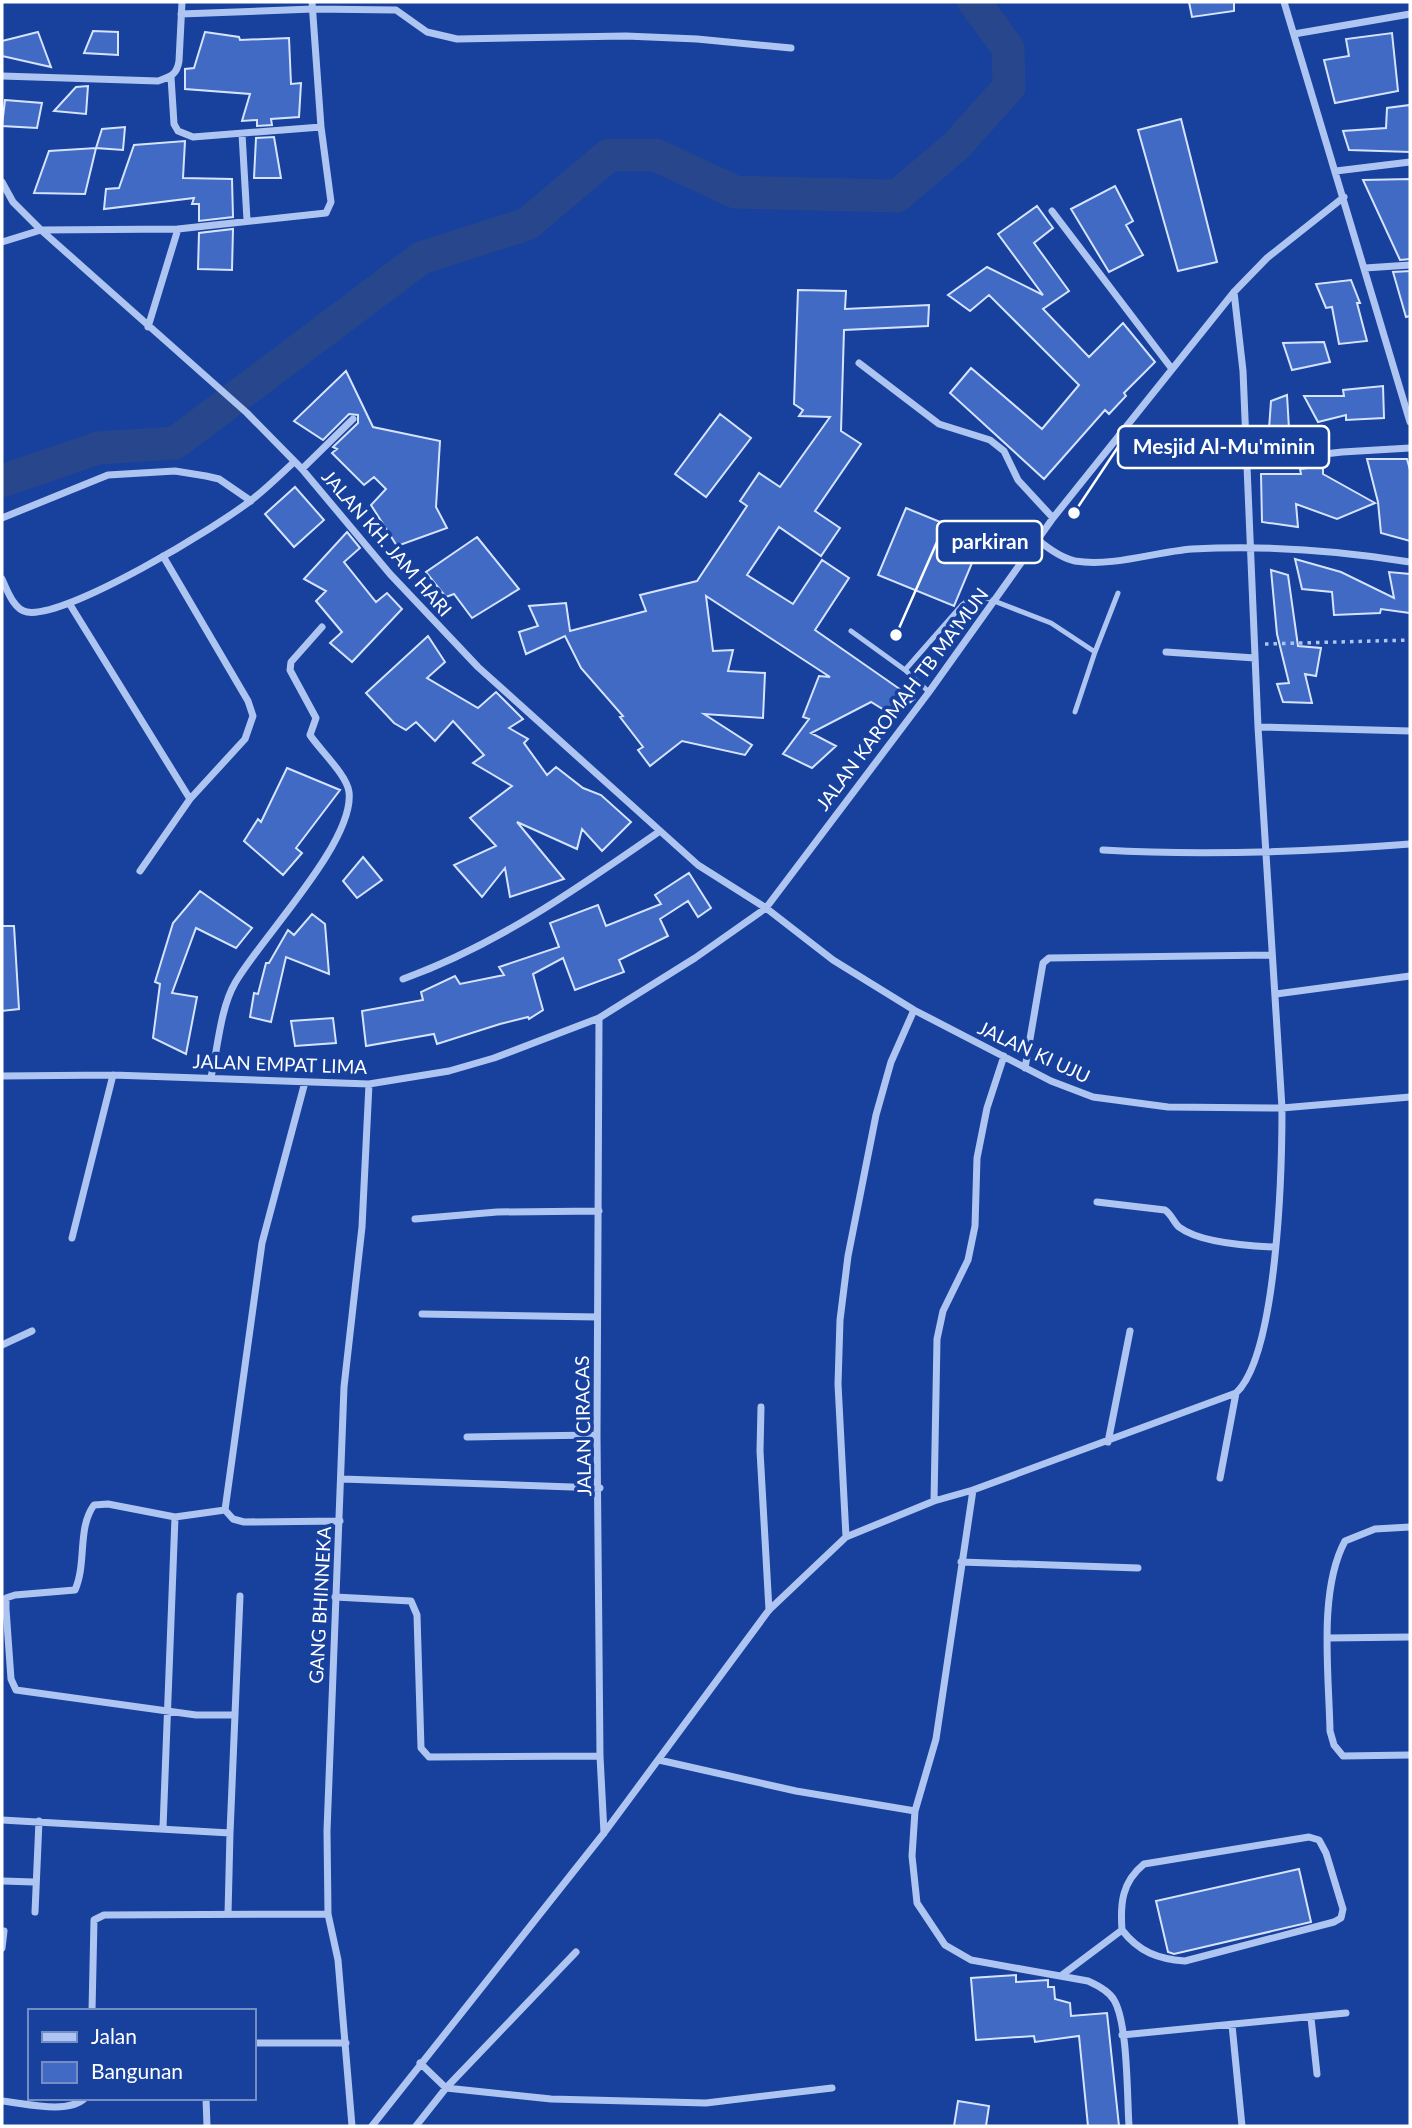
<svg xmlns="http://www.w3.org/2000/svg" width="1412" height="2128" font-family="Lato,sans-serif">
  <style>
    .lines { fill: none; stroke-linecap: round; stroke-linejoin: round }
    .river { stroke: #27468c; stroke-width: 33 }
    .building { fill: #406ac3; stroke: #d6e3fd; stroke-width: 2 }
    .path { stroke: #aec5f2; stroke-width: 3.5; stroke-dasharray: 3.5 5; stroke-linecap: butt }
    .lane { stroke: #aec5f2; stroke-width: 5 }
    .street { stroke: #aec5f2; stroke-width: 7 }
    .labels { text-anchor: middle; stroke-width: 7; stroke-linejoin: round; paint-order: stroke }
    .street-label { font-size: 19px; fill: #fff; stroke: #17419d }
    .leader { fill: none; stroke: #fff; stroke-width: 2.5 }
    .callout-dot { fill: #fff; stroke: #17419d; stroke-width: 2.5 }
    .callout { fill: #17419d; stroke: #fff; stroke-width: 2.5 }
    .callout-label { font-size: 21px; text-anchor: middle; font-weight: bold; fill: #fff }
  </style>
  <rect width="100%" height="100%" fill="#17419d"/>
  <g class="lines">
    <path class="river" d="M2,481l96,-33 77,-5 246,-185 106,-34 82,-69h47l79,37 162,4 59,-50 53,-59 -1,-39 -34,-46"/>
  </g>
  <path class="building" d="M1189,2h45v9l-42,6z
    M93,31l25,1v23l-34,-2z
    M38,32l13,35 -49,-11v-15z
    M205,32l34,5 1,3 49,-2 2,46 10,-1 -2,34 -28,2 1,6 -15,1v-6l-15,1 8,-27 -65,-5v-20l9,-1z
    M1392,33l6,58 -63,12 -11,-43 25,-4 -3,-17z
    M88,86l-2,28 -32,-3 22,-24z
    M5,100l37,3 -5,25 -35,-2z
    M1410,105v47l-61,-2 -6,-19 43,-3 1,-20z
    M1181,119l36,143 -39,9 -40,-141z
    M125,127l-2,23 -27,-2 6,-19z
    M274,137l7,41h-27l2,-40z
    M185,141l-2,37 49,1 1,38 -34,4v-17h-7l2,-6 -90,11 2,-20 13,-1 15,-43z
    M96,148l-11,46 -51,-1 15,-42z
    M1410,179v80l-10,1 -37,-80z
    M1115,186l18,35 -7,4 17,30 -34,17 -38,-63z
    M1037,206l16,22 -19,15 35,48 -26,18 46,48 34,-34 32,39 -31,31 2,3 -17,18 -4,-4 -61,69 -94,-86 21,-25 71,61 37,-44 -90,-90 -19,16 -22,-16 39,-28 56,28 -45,-61z
    M233,229l-1,41 -34,-1 1,-36z
    M1410,271v45l-4,1 -13,-45z
    M1351,280l9,23h-3l10,38 -28,3 -7,-37 -6,1 -10,-24z
    M798,290l48,1 -1,18 84,-4 -1,21 -84,4 -3,101 20,13 -46,67 25,17 -19,28 -42,-29 -32,48 46,29 29,-44 27,18 -34,52 99,69 -20,17 -23,-14 -60,31 25,13 -24,22 -29,-14 26,-35 -6,-2 16,-41 11,1 -124,-81 7,55 20,-1 -5,21 37,2 -2,45 -59,-4 48,31 -7,10 -63,-14 -32,25 -12,-16 5,-3 -23,-30 3,-1 -42,-48 -16,-32 -39,18 -7,-22 19,-6 -9,-20 37,-3 4,28 76,-20 -6,-16 57,-14 50,-75 -7,-5 19,-28 21,14 50,-70 -31,-1 4,-6 -9,-6z
    M1324,342l6,20 -38,8 -9,-27z
    M346,371l27,56 67,14 -4,66 11,21 -50,18 -26,-41 15,-16 -12,-12 -10,8 -32,-32 5,-4 -4,-2 25,-24v-8l-9,-1 -26,26 -29,-19z
    M1383,386l1,32 -38,2v-5l-28,7 -14,-26h40l-1,-6z
    M1287,395l2,34h-20l2,-28z
    M720,414l31,24 -45,59 -31,-23z
    M1367,459h40l3,11v71l-29,-8 -3,-31z
    M1323,466v8l52,29 -38,16 -41,-15 2,23 -36,-5 -1,-48h40l-1,-5z
    M295,487l29,33 -30,27 -29,-33z
    M906,508l76,31 -28,67 -76,-31z
    M347,532l13,16 -16,14 32,40 11,-9 15,16 -50,53 -22,-19 12,-11 -26,-31 10,-10 -22,-12z
    M477,537l42,52 -47,29 -18,-24 -8,3 -20,-25z
    M1295,559l46,13 53,26 -5,-26 21,2v39l-29,-4 -1,4 -46,2 -2,-23 -30,-3z
    M1271,570l17,5 10,71 23,2 -5,28 -11,-2 7,29 -29,-1 -6,-18 12,-1 -12,-49z
    M428,636l17,26 -18,16 51,30 18,-16 27,27 -14,9 19,11 -4,4 23,32 9,-8 27,21 18,7 30,27 -29,29 -20,-22 -5,20 -60,-27 47,57 -54,18 -5,-29 -23,29 -28,-32 42,-19 -26,-28 42,-32 -39,-23 11,-8 -31,-34 -18,20 -19,-19 -10,8 -12,-7 -28,-30z
    M287,768l53,22 -44,58 6,5 -19,22 -39,-34 14,-22 3,3z
    M363,857l19,23 -25,18 -14,-17z
    M689,873l22,35 -13,9 -10,-16 -28,18 8,17 -49,24 5,12 -49,18 -12,-32 -30,16 10,36 -14,9 -1,-2 -28,7 -63,20 -3,-10 -68,12 -4,-35 61,-11 -2,-8 34,-16 5,8 44,-9 -5,-8 60,-20 -9,-24 48,-18 8,21 55,-22 -6,-9z
    M200,891l52,37 -16,20 -40,-20 -24,65 25,4 -11,57 -33,-16 7,-54 -5,-2 18,-59z
    M312,914l13,10 4,50 -43,-17 -15,65 -21,-5 4,-24 4,1 8,-31h3l19,-33 6,5z
    M2,926h12l5,83 -17,2z
    M333,1018l3,25 -41,3 -4,-25z
    M1299,1869l12,53 -137,32 -6,-2 -12,-51z
    M1016,1975v7l32,-2v7h6l1,12 15,4 1,13 36,-3 12,113h-31l-9,-90 -44,6 -1,-6 -58,4 -5,-62z
    M958,2101l31,5 -3,20h-32z"/>
  <g class="lines">
    <path class="path" d="M1265,644l145,-4"/>
    <path class="lane" d="M851,631l54,39
      M1095,652l23,-59
      M929,692l-24,-22 57,-65 14,-11 75,29 44,29 -20,60"/>
    <path class="street" d="M1284,2l126,420
      M181,14l132,-5 83,1 31,22 30,7 169,-3 71,3 94,9
      M1294,34l116,-20
      M2,76l156,5c12,-4 19,-6 21,-20l3,-59
      M171,77l3,47 4,7 15,6 128,-10
      M242,134l5,86
      M1336,171l74,-9
      M2,182l11,20 28,28 206,183 55,56 88,105 88,93 220,198 68,43 67,52 81,50 137,71 42,16 75,10 114,1 128,-11
      M1052,211l120,158
      M2,242l39,-12 137,-1 148,-16 5,-11 -10,-75 -9,-125
      M1365,268l45,-3
      M148,327l30,-98
      M859,363l80,61 51,16 14,11 14,29 35,38
      M1247,463l95,-11 68,-4
      M302,469l51,-50
      M2,518l106,-43 67,-4 31,5 13,3 32,22
      M1038,540c11,9 23,18 37,21 38,6 79,-9 117,-12 74,-4 145,1 218,13
      M2,579c5,11 12,31 25,33 39,7 194,-87 227,-114 14,-11 27,-24 40,-36
      M69,603l121,196
      M1166,652l89,6
      M1258,727l152,4
      M1103,850c103,6 204,2 307,-6
      M140,871l50,-72 55,-60 8,-23 -5,-15 -85,-145
      M403,979c94,-34 175,-91 257,-148
      M1276,994l134,-18
      M599,1018l-2,417 3,321 4,77
      M1025,1068l18,-105 6,-5 222,-3
      M2,1076l111,-1 256,9 80,-13 45,-13 105,-40 96,-60 71,-50 163,-216 124,-174 181,-226 33,-34 77,-61
      M211,1077c7,-29 9,-68 24,-94 25,-44 120,-141 114,-191 -2,-17 -30,-43 -39,-57l6,-17 -26,-48 1,-8 31,-35
      M305,1082l-43,161 -37,267 8,9 11,3 96,-1
      M1097,1202l68,8c7,5 9,13 14,17 21,16 70,19 95,20
      M415,1219l82,-7 102,-1
      M72,1238l41,-163
      M422,1314l175,3
      M2,1345l30,-14
      M761,1407l-1,44 9,159
      M467,1437l130,-2
      M1108,1442l22,-111
      M1220,1478l16,-85
      M342,1479l258,9
      M973,1490l-37,249 -21,72 -3,45 5,47 28,42 26,15 117,21c9,4 21,10 26,19 14,23 13,97 15,126
      M934,1501l3,-162 6,-28 25,-51 7,-34 2,-68 10,-50 17,-52
      M225,1510l-50,7 -67,-13 -14,1c-17,23 -7,58 -19,85l-60,5 -9,3v11l5,70 5,11 180,25h37
      M1410,1527l-35,2 -30,12c-27,50 -16,134 -15,190l4,14 9,11 67,-1
      M846,1537l-8,-153 2,-64 8,-64 28,-141 15,-53 23,-52
      M961,1562l177,6
      M335,1597l76,4 6,14 4,133 8,9 171,-1
      M1328,1638l82,-1
      M659,1760l137,31 119,20
      M2,1820l228,13 -2,81
      M163,1828l12,-311
      M230,1833l10,-237
      M3,1881l31,1
      M35,1912l4,-91
      M2,1948l2,-17
      M1062,1975l60,-45c-2,-27 0,-48 22,-66l165,-27 10,3 7,13 17,56 -2,9 -7,4 -149,39c-27,-2 -46,-9 -63,-31
      M92,2011l2,-91 10,-5 224,-1
      M1311,2018l6,56
      M1232,2025l10,101
      M1122,2035l224,-22
      M254,2043h92
      M420,2063l26,25 105,11 155,4 126,-15
      M206,2098l1,28
      M2,2101c22,2 66,14 83,-3
      M352,2126l-14,-166 -10,-46 -1,-83 17,-444 18,-160 7,-143
      M372,2126l232,-293 165,-223 77,-73 88,-36 39,-11 263,-97c42,-39 46,-226 46,-285l-24,-381 -15,-356 -9,-79
      M416,2126l30,-38 130,-136"/>
  </g>
  <g class="labels">
    <g class="street-label">
      <text transform="translate(387 543) rotate(49)" y="7">JALAN KH. JAM HARI</text>
      <text transform="translate(902 699) rotate(-53)" y="7">JALAN KAROMAH TB MA'MUN</text>
      <text transform="translate(1034 1052) rotate(25)" y="7">JALAN KI UJU</text>
      <text transform="translate(280 1064) rotate(2)" y="7">JALAN EMPAT LIMA</text>
      <text transform="translate(583 1426) rotate(-91)" y="7">JALAN CIRACAS</text>
      <text transform="translate(320 1605) rotate(-87)" y="7">GANG BHINNEKA</text>
    </g>
  </g>
  <path class="leader" d="M1074 513L1118 447M896 635L937 542"/>
  <g class="callout-dot">
    <circle cx="1074" cy="513" r="7"/>
    <circle cx="896" cy="635" r="7"/>
  </g>
  <g class="callout">
    <rect x="1118" y="426" width="211" height="42" rx="7"/>
    <rect x="937" y="521" width="105" height="42" rx="7"/>
  </g>
  <g class="callout-label">
    <text x="1224" y="454">Mesjid Al-Mu'minin</text>
    <text x="990" y="549">parkiran</text>
  </g>
  <rect width="1412" height="2128" fill="none" stroke="#ffffff" stroke-width="7"/>
  <rect x="28" y="2009" width="228" height="91" fill="#17419d" stroke="#748dc4" stroke-width="2"/>
  <rect x="42" y="2032" width="35" height="10" fill="#aec5f2" stroke="#748dc4" stroke-width="2"/>
  <text x="91" y="2044" font-size="21" fill="#ffffff">Jalan</text>
  <rect x="42" y="2062" width="35" height="21" fill="#406ac3" stroke="#748dc4" stroke-width="2"/>
  <text x="91" y="2079" font-size="21" fill="#ffffff">Bangunan</text>
</svg>
